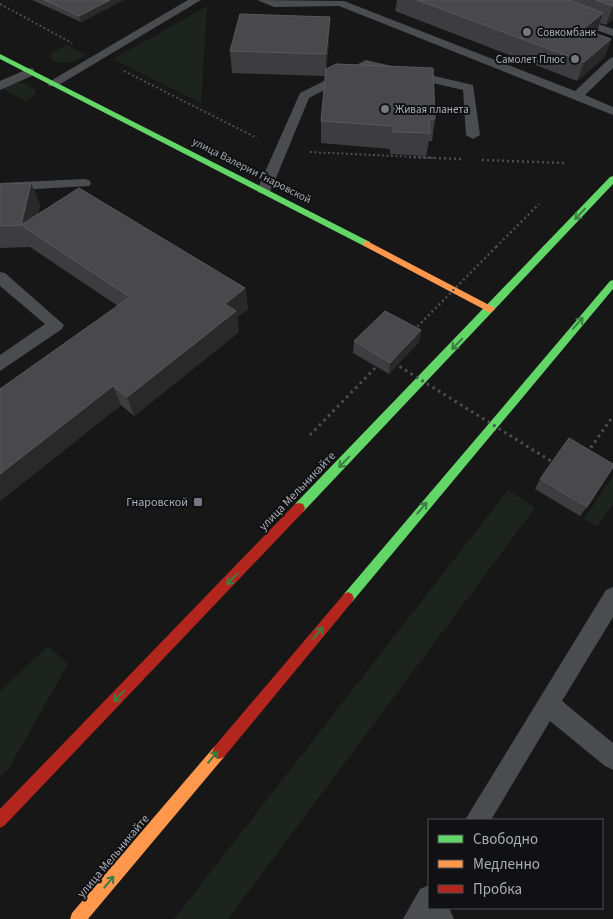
<svg xmlns="http://www.w3.org/2000/svg" width="613" height="919" font-family="'Source Sans 3',sans-serif">
  <style>
    .green { fill: #1d241e }
    .lines { fill: none; stroke-linecap: round; stroke-linejoin: round }
    .path-far2 { stroke: #4d4e52; stroke-width: 2; stroke-dasharray: 2 2.5; stroke-linecap: butt }
    .path-far1 { stroke: #4d4e52; stroke-width: 2.5; stroke-dasharray: 2 3; stroke-linecap: butt }
    .path { stroke: #4d4e52; stroke-width: 3; stroke-dasharray: 2.5 4; stroke-linecap: butt }
    .lane { fill: #4b4c50; fill-rule: evenodd }
    .fast { fill: #63d668; fill-rule: evenodd }
    .slow { fill: #ff974d; fill-rule: evenodd }
    .jam { fill: #b3261e; fill-rule: evenodd }
    .path-bridge-far1 { stroke: #4d4e52; stroke-width: 2.5; stroke-dasharray: 2 3; stroke-linecap: butt }
    .path-bridge { stroke: #4d4e52; stroke-width: 3; stroke-dasharray: 2.5 4; stroke-linecap: butt }
    .wall { fill: #3d3d3f }
    .shaded-wall { fill: #29292a }
    .building { fill: #49494c; stroke: #58595d }
    .oneway { stroke: #3e7d42 }
    .poi-dot { fill: #757880; stroke: #111113; stroke-width: 2 }
    .labels { text-anchor: middle; stroke-width: 4; stroke-linejoin: round; paint-order: stroke }
    .far-poi-label { font-size: 11px; fill: #a8adb8; stroke: #111113; text-anchor: start }
    .far-street-label { font-size: 11px; fill: #a8adb8; stroke: #111113 }
    .street-label { font-size: 12px; fill: #a8adb8; stroke: #111113 }
    .poi-label { font-size: 12px; fill: #a8adb8; stroke: #111113; text-anchor: end }
  </style>
  <rect width="100%" height="100%" fill="#171717"/>
  <path class="green" d="M207,6l-6,97 -88,-44z
    M67,45l20,10 -15,7h-18l-4,-5 2,-5z
    M13,83h11l12,8 -2,5 -9,5 -23,-13z
    M613,476v28l-16,23 -13,-8z
    M508,490l27,18 -307,411h-54z
    M48,646l20,18 -59,104 -9,9v-86z"/>
  <g class="lines">
    <path class="path-far2" d="M0,4l72,39
      M124,71l133,67
      M310,152l126,6"/>
    <path class="path-far1" d="M409,157l52,2
      M482,160l82,3
      M496,247l43,-43"/>
    <path class="path" d="M310,435l68,-70
      M587,453l26,-37"/>
    <path class="lane" d="M188,0h13l-144,86h-8l-2,-3z
      M257,0l87,1 231,90 34,-32 4,-2v11l-28,27 28,12v8l-274,-109 -65,1z
      M575,16l38,13v7l-42,-15 -1,-2z
      M366,60l107,25 7,50 -7,4 -7,-4 -3,-45 -96,-22 -58,30 -38,92 -2,3h-10l-2,-3 43,-97z
      M30,68l4,1v6l-34,15v-9z
      M84,179l5,1 2,3 -2,3 -89,5v-8z
      M0,272l5,1 59,52 -2,4 -62,42v-16l45,-31 -45,-38z
      M613,587v30l-51,84 51,42v27l-8,-4 -55,-45 -59,99h-26l141,-230z
      M429,885v23h20l5,11h-51l17,-30z"/>
    <path class="fast" d="M0,54l370,188 1,2 -4,3 -3,-1 -364,-187z
      M613,176v8l-310,328 -4,1 -4,-1 -2,-4 2,-4 315,-327z
      M613,280v9l-261,313 -4,2 -4,-2 -2,-4 2,-4 266,-313z"/>
    <path class="slow" d="M367,241l126,66 2,2 -5,4 -3,-2 -123,-65v-4z
      M219,745l5,2 2,5 -2,5 -136,162h-18l2,-6 142,-166z"/>
    <path class="jam" d="M299,503l4,1 2,4 -2,4 -298,313 -5,3v-19l295,-305z
      M348,592l4,2 2,4 -2,4 -128,155 -5,2 -5,-2 -2,-5 2,-5 130,-153z"/>
    <path class="path-bridge-far1" d="M414,330l82,-83"/>
    <path class="path-bridge" d="M394,363l160,100"/>
  </g>
  <path class="wall" d="M32,0h92l-43,22z
    M397,0h216v19l-7,6 -6,-2 -3,9 -2,1 16,6 -7,19 -27,23 -182,-70z
    M329,39l-3,37 -94,-3 -2,-22z
    M435,119l-3,22h-3l-3,15 -36,-2v-5l-69,-6v-22z
    M31,183l9,22 -2,9 207,74 3,21 -11,8 2,15 -105,84 -13,-11 -121,96v-112l118,-83 -88,-59 -30,1v-64z
    M421,330l-2,12 -30,32 -36,-21 1,-12z
    M540,479l47,28 -7,9 -45,-27z"/>
  <path class="shaded-wall" d="M110,0h14l-43,22 -2,-6z
    M613,5v14l-7,6z
    M603,13l-6,19 -20,16 6,-19z
    M330,17l-1,22 -3,37v-22z
    M611,39l-7,19 -27,23 7,-19z
    M31,183l9,22 -7,28 -12,-8z
    M245,288l3,21 -11,8 2,15 -105,84 -7,-19 98,-93z
    M421,330l-2,12 -30,32 1,-11z
    M113,386l8,19 -121,96v-27z"/>
  <path class="building" d="M44,0h66l-31,16z
    M417,0h152l34,13 -20,16 28,10 -27,23z
    M596,0h17v6z
    M240,14l90,3 -4,37 -96,-3z
    M336,64l97,4 2,51h-6l1,14 -37,-1v-6l-72,-5 5,-52z
    M31,183l-10,42 -21,1v-42z
    M79,188l166,100 -20,16 11,7 -109,86 -14,-11 -113,88v-85l130,-92 -109,-72z
    M385,311l36,19 -31,33 -36,-22z
    M569,438l44,26v3l-26,40 -47,-28z"/>
  <defs><path id="oneway-shaft" d="M-6 0H5M1.5-3L5.5 0L1.5 3" fill="none" stroke-width="1.6" stroke-linecap="round" stroke-linejoin="round" transform="scale(1.25)"/></defs>
  <g class="oneway">
    <use href="#oneway-shaft" transform="translate(580 214) rotate(133)"/>
    <use href="#oneway-shaft" transform="translate(578 323) rotate(-49)"/>
    <use href="#oneway-shaft" transform="translate(457 344) rotate(134)"/>
    <use href="#oneway-shaft" transform="translate(344 462) rotate(134)"/>
    <use href="#oneway-shaft" transform="translate(422 508) rotate(-50)"/>
    <use href="#oneway-shaft" transform="translate(232 579) rotate(134)"/>
    <use href="#oneway-shaft" transform="translate(318 633) rotate(-50)"/>
    <use href="#oneway-shaft" transform="translate(119 696) rotate(134)"/>
    <use href="#oneway-shaft" transform="translate(213 757) rotate(-50)"/>
    <use href="#oneway-shaft" transform="translate(109 882) rotate(-50)"/>
  </g>
  <g class="poi-dot">
    <circle cx="527" cy="32" r="5"/>
    <circle cx="575" cy="59" r="5"/>
    <circle cx="385" cy="109" r="5"/>
    <rect x="193" y="497" width="10" height="10" rx="2.5"/>
  </g>
  <g class="labels">
    <g class="far-poi-label">
      <text x="537" y="36">Совкомбанк</text>
      <text x="565" y="63" text-anchor="end">Самолет Плюс</text>
      <text x="395" y="113">Живая планета</text>
    </g>
    <g class="far-street-label">
      <text transform="translate(252 170) rotate(27)" y="4">улица Валерии Гнаровской</text>
    </g>
    <g class="street-label">
      <text transform="translate(297 491) rotate(-46)" y="4">улица Мельникайте</text>
      <text transform="translate(113 856) rotate(-50)" y="4">улица Мельникайте</text>
    </g>
    <g class="poi-label">
      <text x="188" y="506">Гнаровской</text>
    </g>
  </g>
  <rect x="428" y="819" width="175" height="90" fill="#111113" stroke="#4d4f55"/>
  <rect x="438" y="835" width="25" height="8" fill="#63d668" stroke="#4d4f55"/>
  <text x="473" y="844" font-size="15" fill="#a8adb8">Свободно</text>
  <rect x="438" y="860" width="25" height="8" fill="#ff974d" stroke="#4d4f55"/>
  <text x="473" y="869" font-size="15" fill="#a8adb8">Медленно</text>
  <rect x="438" y="885" width="25" height="8" fill="#b3261e" stroke="#4d4f55"/>
  <text x="473" y="894" font-size="15" fill="#a8adb8">Пробка</text>
</svg>
